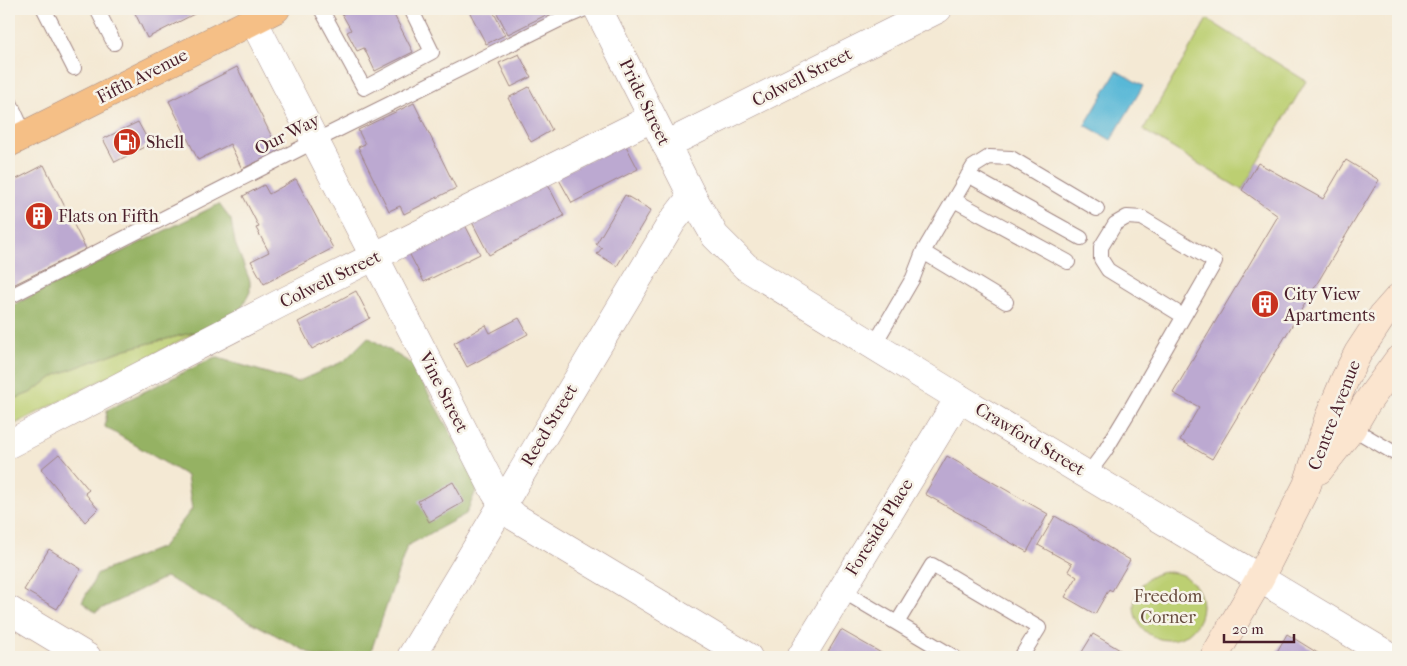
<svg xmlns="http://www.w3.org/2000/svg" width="1407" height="666" font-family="'IM FELL French Canon',serif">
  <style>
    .green { fill: #bccf72; stroke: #83774e }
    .forest { fill: #95b264; stroke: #706848 }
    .water { fill: #59b8d7; stroke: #526c81 }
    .building { fill: #bca9d1 }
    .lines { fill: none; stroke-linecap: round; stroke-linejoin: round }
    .service-casing { stroke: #9f8480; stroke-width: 16 }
    .minor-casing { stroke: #9f8480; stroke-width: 29 }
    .tertiary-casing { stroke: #9f8480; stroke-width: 29 }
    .secondary-casing { stroke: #9f8480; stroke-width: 29 }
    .primary-casing { stroke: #9f8480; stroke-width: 29 }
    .service { stroke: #fff; stroke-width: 14 }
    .minor { stroke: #fff; stroke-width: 28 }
    .tertiary { stroke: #fff; stroke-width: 28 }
    .secondary { stroke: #fbe5cf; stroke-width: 28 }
    .primary { stroke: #f5bf86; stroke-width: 28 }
    .labels { text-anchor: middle; stroke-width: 5; stroke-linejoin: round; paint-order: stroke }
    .street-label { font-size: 18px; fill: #4a1f2b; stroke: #f7f3e8 }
    .poi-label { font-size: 18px; fill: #4a1f2b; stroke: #f7f3e8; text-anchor: start }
    .park-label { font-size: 18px; fill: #664b3d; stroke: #f7f3e8 }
  </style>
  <rect width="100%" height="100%" fill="#f7f3e8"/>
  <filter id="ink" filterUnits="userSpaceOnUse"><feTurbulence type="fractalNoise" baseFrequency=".02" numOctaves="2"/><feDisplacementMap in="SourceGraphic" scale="10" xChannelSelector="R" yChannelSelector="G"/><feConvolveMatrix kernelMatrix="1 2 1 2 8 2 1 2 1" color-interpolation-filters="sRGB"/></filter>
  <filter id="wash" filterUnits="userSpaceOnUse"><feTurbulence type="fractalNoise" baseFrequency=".0096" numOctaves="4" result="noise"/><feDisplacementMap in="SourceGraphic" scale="20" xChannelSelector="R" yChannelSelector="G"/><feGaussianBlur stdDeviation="1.12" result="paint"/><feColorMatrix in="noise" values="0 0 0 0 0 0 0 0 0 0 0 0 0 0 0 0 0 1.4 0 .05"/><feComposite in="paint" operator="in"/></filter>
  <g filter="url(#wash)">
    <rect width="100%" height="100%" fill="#f4e9d4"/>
    <path class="green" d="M1207,19l99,62 -64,109 -99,-60z
      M199,331l-190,96v-26l21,-8 26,-18 70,-26z
      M1134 606a34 34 0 1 1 68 0a34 34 0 1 1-68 0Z"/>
    <path class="forest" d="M219,204l12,16 4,23 15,38v11l-9,17 -42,22 -73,18 -70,26 -26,18 -21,8v-94z
      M368,337l44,27 67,120 -13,30 -59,32 -38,111h-52l-151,-80 -71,35 -13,-10 16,-29 64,-26 30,-38 -5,-33 -82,-49 2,-17 108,-53 82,25 47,-21z"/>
    <path class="water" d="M1117,71l26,15 -32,54 -26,-15z"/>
    <g id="blocks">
      <path class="building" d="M133,9h71l-57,29z
        M353,9h38l22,43 -38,19 -11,-23 -7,3 -10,-19 4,-2 -9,-16z
        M468,9h24l13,26 -19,9z
        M499,9h59l-50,25 -12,-23z
        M519,54l12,23 -20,10 -12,-24z
        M237,67l42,84 -37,18 -12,-25 -32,16 -29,-59z
        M529,87l23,43 -21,12 -23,-44z
        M414,103l42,85 -52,26 -4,-8 -11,5 -31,-64 7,-3 -7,-14z
        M138,122l12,22 -35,18 -12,-23z
        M624,142l14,27 -66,34 -15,-27z
        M1346,160l33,20 -167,279 -32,-19 19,-33 -26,-14 105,-177 -36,-26 16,-27 65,36z
        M44,165l42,84 -77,38v-104z
        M296,179l37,69 -69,36 -13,-23 18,-9 -13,-24 3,-1 -16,-31 21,-11 5,9z
        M547,183l17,33 -75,39 -17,-33z
        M625,195l26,15 -34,56 -20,-12 5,-6 -6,-4z
        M464,223l16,31 -56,28 -16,-31z
        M356,291l14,27 -58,31 -14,-27z
        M519,318l9,16 -61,33 -13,-24 32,-18 4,8z
        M59,454l30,36 -4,3 13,16 -13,13 -44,-53z
        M947,456l101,58 -21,38 -102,-58z
        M453,482l11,20 -35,20 -11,-21z
        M1055,516l75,44 -18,31 -3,-2 -14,25 -30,-17 12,-20 -9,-6 4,-7 -34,-19z
        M49,549l32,20 -24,40 -33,-19z
        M841,630l35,20 12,7h-63z
        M1093,634l39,23h-53z
        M1287,634l37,23h-50z"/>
    </g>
  </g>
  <g filter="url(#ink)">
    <use href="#blocks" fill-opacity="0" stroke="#9f8480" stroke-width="1"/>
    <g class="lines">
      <defs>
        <path id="service" d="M44,9l30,59
          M97,9l17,34
          M321,9l43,79 68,-36 -21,-43
          M9,100l16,35
          M968,175l113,63
          M954,200l114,62
          M923,252l83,50
          M9,297l306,-156 246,-122 24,-10
          M874,345l39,-67 10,-26 50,-85 16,-10 22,1 86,51
          M1352,428l46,27
          M1088,474l17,-23 26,-43 84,-146 -73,-44 -15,-1 -12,7 -14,23v12l7,11 75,46
          M841,590l113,67
          M897,623l35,-58 107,63 -18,29"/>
        <path id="minor" d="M253,20l242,472 8,13 12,12 233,140
          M666,145l272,-136
          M9,444l272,-141 371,-185
          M9,610l78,47
          M411,657l261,-435 20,-26
          M801,657l158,-259"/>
        <path id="tertiary" d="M598,9l94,187 23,40 31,31 213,131 432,259"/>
        <path id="secondary" d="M1319,470l33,-42 14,-24 32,-44
          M1214,657l46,-79 47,-93 22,-68 16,-38 13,-26 25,-38 15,-17"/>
        <path id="primary" d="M9,143l267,-134"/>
      </defs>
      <use href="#service" class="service-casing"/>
      <use href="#minor" class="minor-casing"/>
      <use href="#tertiary" class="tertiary-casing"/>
      <use href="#secondary" class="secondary-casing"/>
      <use href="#primary" class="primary-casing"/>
      <use href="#service" class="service"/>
      <use href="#minor" class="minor"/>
      <use href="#tertiary" class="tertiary"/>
      <use href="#secondary" class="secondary"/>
      <use href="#primary" class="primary"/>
    </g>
  </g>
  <defs>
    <symbol id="fuel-disc" viewBox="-11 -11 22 22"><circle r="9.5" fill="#c8321e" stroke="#f7f3e8"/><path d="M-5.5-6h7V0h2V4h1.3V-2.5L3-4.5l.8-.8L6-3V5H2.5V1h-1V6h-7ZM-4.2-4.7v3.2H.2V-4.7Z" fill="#fff"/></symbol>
    <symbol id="building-disc" viewBox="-11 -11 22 22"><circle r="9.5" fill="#c8321e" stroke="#f7f3e8"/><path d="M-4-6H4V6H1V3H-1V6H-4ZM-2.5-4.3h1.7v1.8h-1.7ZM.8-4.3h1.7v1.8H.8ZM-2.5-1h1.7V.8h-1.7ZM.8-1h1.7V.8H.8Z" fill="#fff"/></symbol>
  </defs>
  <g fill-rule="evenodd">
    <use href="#fuel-disc" x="111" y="126" width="32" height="32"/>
    <use href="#building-disc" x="23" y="200" width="32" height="32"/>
    <use href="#building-disc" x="1249" y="288" width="32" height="32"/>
  </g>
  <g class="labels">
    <g class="street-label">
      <text transform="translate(142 76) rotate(-27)" y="6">Fifth Avenue</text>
      <text transform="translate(802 77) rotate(-27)" y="6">Colwell Street</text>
      <text transform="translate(645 102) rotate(64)" y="6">Pride Street</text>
      <text transform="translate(287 134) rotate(-27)" y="6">Our Way</text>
      <text transform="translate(330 279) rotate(-26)" y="6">Colwell Street</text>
      <text transform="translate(444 392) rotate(63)" y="6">Vine Street</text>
      <text transform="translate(1334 415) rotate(-69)" y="6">Centre Avenue</text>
      <text transform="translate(549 425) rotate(-59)" y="6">Reed Street</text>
      <text transform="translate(1030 439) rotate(31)" y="6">Crawford Street</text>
      <text transform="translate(879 527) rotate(-58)" y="6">Foreside Place</text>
    </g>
    <g class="poi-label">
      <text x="146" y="148">Shell</text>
      <text x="58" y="222">Flats on Fifth</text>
      <text x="1284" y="300">City View<tspan x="1284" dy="21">Apartments</tspan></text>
    </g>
    <g class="park-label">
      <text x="1168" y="602">Freedom<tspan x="1168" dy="21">Corner</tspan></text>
    </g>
  </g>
  <rect width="1407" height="666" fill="none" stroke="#f7f3e8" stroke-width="30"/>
  <path d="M1224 634v8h70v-8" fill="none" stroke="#4a1f2b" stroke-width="2.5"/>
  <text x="1232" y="634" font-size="15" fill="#4a1f2b" stroke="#f7f3e8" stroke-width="4" paint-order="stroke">20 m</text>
</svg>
